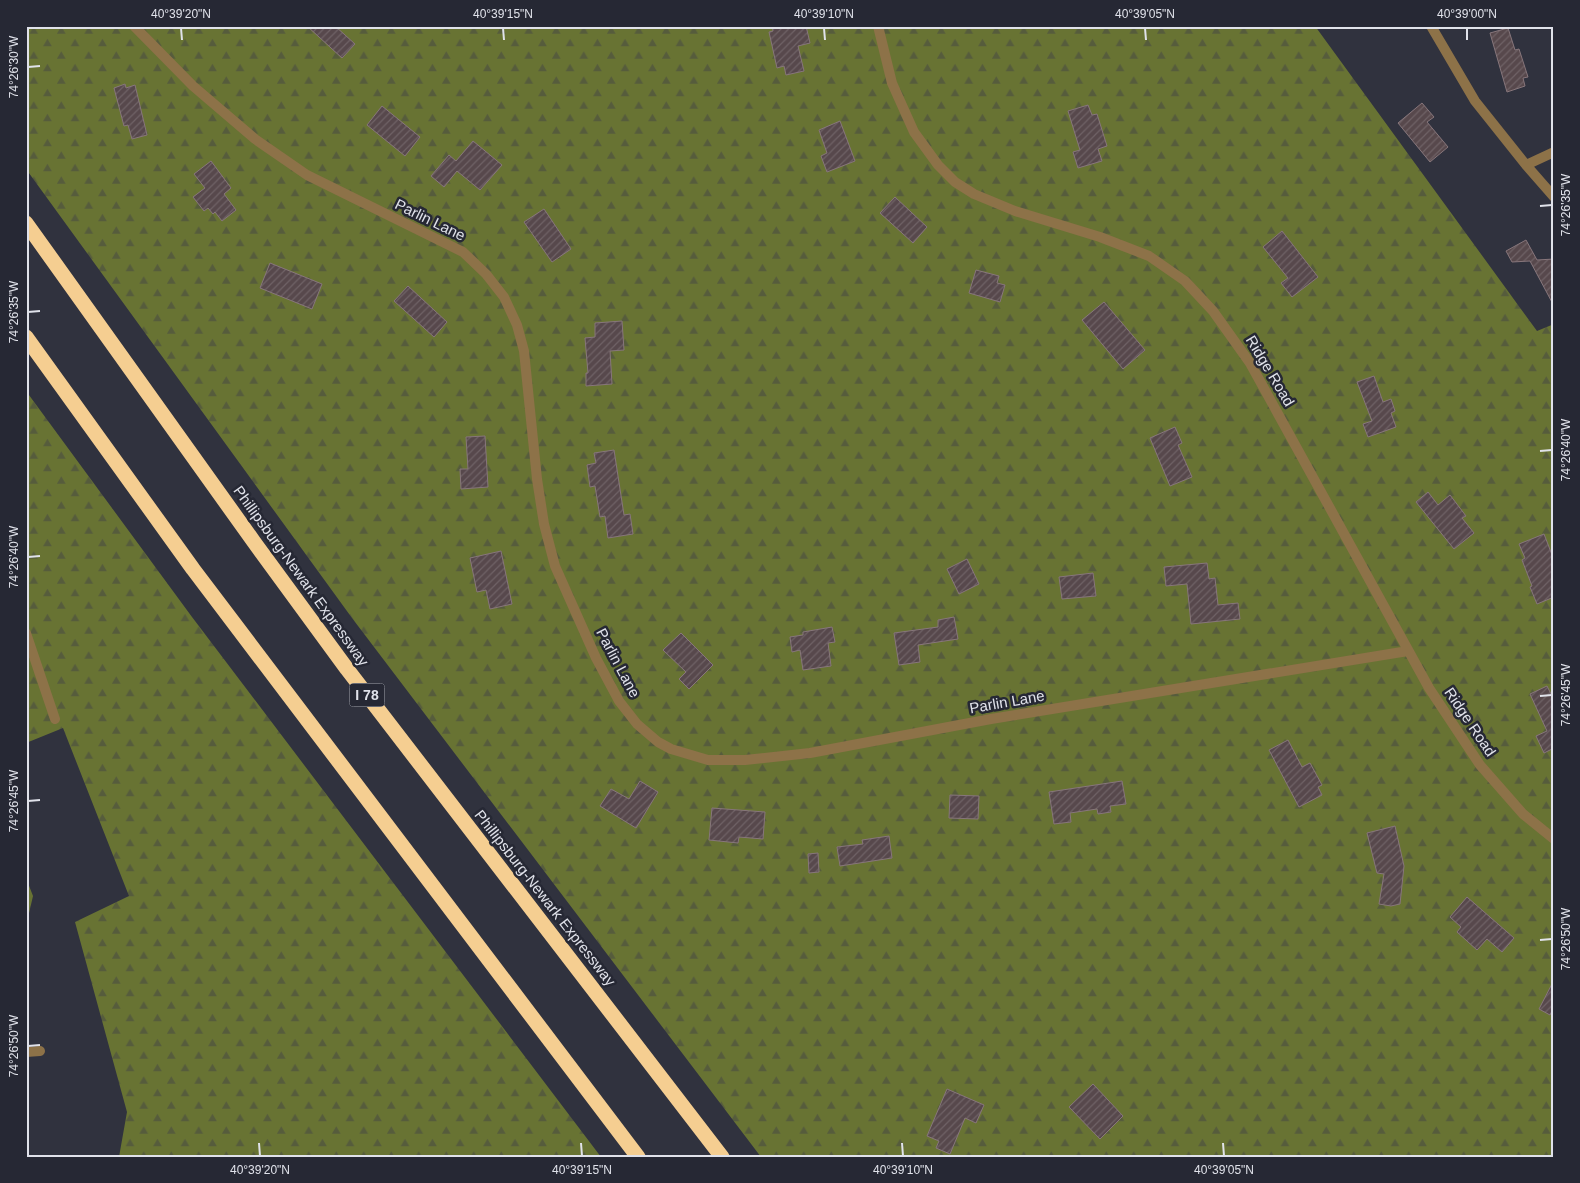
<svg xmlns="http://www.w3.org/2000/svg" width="1580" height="1183" font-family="Helvetica,sans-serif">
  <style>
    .forest { fill: url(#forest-firs) }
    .building { fill: url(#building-hatch); stroke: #87767b }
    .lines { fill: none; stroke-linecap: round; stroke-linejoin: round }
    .minor { stroke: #8d7248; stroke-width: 10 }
    .motorway { stroke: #f5ce91; stroke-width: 15 }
    .ticks { fill: none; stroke: #e0e2ea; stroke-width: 2 }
    .labels { text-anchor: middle; stroke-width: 5; stroke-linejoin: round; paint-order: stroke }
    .shield { fill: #262834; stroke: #a8aab3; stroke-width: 1 }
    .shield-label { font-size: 14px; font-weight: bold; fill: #e0e2ea }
    .street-label { font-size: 15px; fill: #e0e2ea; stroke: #262834 }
    .neatline { fill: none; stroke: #e0e2ea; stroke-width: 2 }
    .ticks-label { font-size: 12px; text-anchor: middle; fill: #e0e2ea }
  </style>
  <defs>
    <pattern id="forest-firs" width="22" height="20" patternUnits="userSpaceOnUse" patternTransform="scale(1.25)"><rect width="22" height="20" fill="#687333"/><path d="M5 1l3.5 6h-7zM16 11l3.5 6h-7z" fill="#565c3c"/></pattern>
    <pattern id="building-hatch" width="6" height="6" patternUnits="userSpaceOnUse" patternTransform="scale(1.25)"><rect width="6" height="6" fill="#57484c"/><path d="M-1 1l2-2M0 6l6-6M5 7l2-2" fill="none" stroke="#6f6266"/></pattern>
  </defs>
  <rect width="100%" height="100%" fill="#30323e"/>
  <path class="forest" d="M26,26h1289l222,305 17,-7v833h-793l-409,-539 -326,-449z
    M26,391l166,226 409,540h-482l8,-45 -52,-190 54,-26 -66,-168 -37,15z
    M26,878l7,18 -7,30z"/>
  <path class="building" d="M307,26h28l20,18 -13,14z
    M772,26h34l4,17 -12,3 6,25 -18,4 -2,-9 -7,2 -8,-36 4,-1z
    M1508,28l7,22 4,-1 9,28 -5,1 2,8 -18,6 -17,-59z
    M125,84l1,4 9,-3 12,50 -15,4 -4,-14 -4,1 -10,-38z
    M1422,103l12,14 -7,5 21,25 -18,15 -32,-39z
    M1088,105l4,10 5,-1 10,32 -9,3 4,12 -24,7 -5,-16 7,-2 -12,-39z
    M382,106l38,31 -15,19 -38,-31z
    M840,121l15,40 -28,11 -6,-16 6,-3 -8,-23z
    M473,141l29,24 -22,25 -23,-19 -13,16 -13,-11 18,-21 7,6z
    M211,161l20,27 -7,6 12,16 -14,11 -7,-9 -2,2 -5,-6 -4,3 -11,-14 12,-9 -11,-14z
    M895,197l32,30 -14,16 -33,-30z
    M544,209l27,40 -19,13 -28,-40z
    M1282,231l36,46 -26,20 -11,-14 7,-5 -25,-31z
    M1526,240l11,20 17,-1v47l-24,-45 -18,1 -6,-11z
    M270,263l52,21 -10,25 -52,-21z
    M976,270l23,6 -2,7 8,2 -5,17 -31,-9z
    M408,286l39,36 -13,15 -40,-36z
    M1104,302l41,48 -22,19 -41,-49z
    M622,321l2,29 -14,1 2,33 -26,2v-13h2l-3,-35 10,-1v-14z
    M1374,376l9,26 8,-3 4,12 -4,2 5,14 -28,10 -5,-13 9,-3 -15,-39z
    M1175,427l7,16 -4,2 14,32 -22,9 -20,-48z
    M485,436l3,51 -27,2 -1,-20h8l-2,-32z
    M614,450l10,65 6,-1 3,20 -25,4 -3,-22 -5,1 -5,-31 -5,1 -3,-22 9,-2 -2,-10z
    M1428,492l10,13 12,-10 16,21 -4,2 12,15 -20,16 -38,-47z
    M1544,534l10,26v37l-17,7 -7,-17 2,-1 -10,-26 3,-2 -6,-14z
    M501,551l11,53 -22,5 -4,-19 -9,2 -7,-34z
    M967,559l12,25 -20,10 -12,-25z
    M1207,563l2,16 6,-1 3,27 20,-2 2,16 -49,5 -4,-40 -21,2 -2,-19z
    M1093,573l3,23 -34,3 -3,-22z
    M954,617l4,22 -40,6 2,17 -21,3 -5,-32 44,-6v-7z
    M832,627l3,15 -7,1 3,23 -28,4 -3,-20 -8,2 -2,-15 13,-2v-3z
    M681,633l32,32 -24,24 -10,-10 7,-7 -23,-22z
    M1547,686l7,14v48l-10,5 -8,-17 11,-5 -17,-37z
    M1288,740l14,27 8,-4 12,22 -4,2 4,8 -23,12 -30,-57z
    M640,781l18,11 -22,36 -36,-22 11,-17 18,10z
    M1122,781l4,23 -16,2 1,6 -13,2 -1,-5 -27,4 1,9 -17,2 -5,-32z
    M950,795l29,1 -1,23 -29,-1z
    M712,808l53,4 -2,27 -24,-2 -1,6 -29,-3z
    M1395,826l9,40 -4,38 -9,2 -12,-2 5,-30 -7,-1 -10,-40z
    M889,836l3,22 -52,8 -3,-19 26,-3 -1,-4z
    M818,853l1,19 -10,1 -1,-19z
    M1467,897l47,41 -12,14 -15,-13 -10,11 -20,-18 4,-5 -11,-10z
    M1554,980v27l-4,8 -11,-6z
    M1093,1084l30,32 -23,23 -31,-32z
    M947,1089l37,16 -8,18 -11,-5 -15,36 -14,-6 3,-7 -12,-5z"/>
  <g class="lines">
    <path class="minor" d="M134,26l59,60 62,53 52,36 156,77 23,22 18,23 13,28 7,26 13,128 7,45 11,42 41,92 23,43 18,23 21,18 13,7 37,11h37l65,-7 181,-34 417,-68
      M878,26l14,57 22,49 24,33 17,17 19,12 41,17 85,26 49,19 36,25 28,30 37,52 179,325 51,77 43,49 31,25
      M1431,26l44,75 51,64 28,32
      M1526,165l28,-13
      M26,633l29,86
      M26,1052l14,-1"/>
    <path class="motorway" d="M26,223l228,319 93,127 375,488
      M26,337l167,232 445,588"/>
  </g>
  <path class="ticks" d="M181,28l1,12M503,28l1,12M824,28l1,12M1145,28l1,12M1467,28v12M28,67l12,-1M1540,206l12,-1M28,312l12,-1M1540,451l12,-1M28,557l12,-1M1540,696l12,-1M28,801l12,-1M1540,940l12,-1M28,1046l12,-1M259,1143l1,13M581,1143l1,13M902,1143l1,13M1223,1143l1,13"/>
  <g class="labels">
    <rect class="shield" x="349.5" y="683.5" width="35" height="23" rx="4"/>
    <g class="shield-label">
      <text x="367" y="700">I 78</text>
    </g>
    <g class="street-label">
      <text transform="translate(430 220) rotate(26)" y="5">Parlin Lane</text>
      <text transform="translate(1270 371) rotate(59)" y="5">Ridge Road</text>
      <text transform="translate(301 576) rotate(54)" y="5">Phillipsburg-Newark Expressway</text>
      <text transform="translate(618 663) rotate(62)" y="5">Parlin Lane</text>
      <text transform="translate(1007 702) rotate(-10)" y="5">Parlin Lane</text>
      <text transform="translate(1470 722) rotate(56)" y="5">Ridge Road</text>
      <text transform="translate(545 898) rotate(52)" y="5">Phillipsburg-Newark Expressway</text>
    </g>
  </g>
  <rect width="1580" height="1183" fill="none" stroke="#262834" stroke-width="55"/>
  <rect x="28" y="28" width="1524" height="1128" class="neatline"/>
  <g class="ticks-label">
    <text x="181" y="18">40°39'20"N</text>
    <text x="503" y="18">40°39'15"N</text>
    <text x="824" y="18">40°39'10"N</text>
    <text x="1145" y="18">40°39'05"N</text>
    <text x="1467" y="18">40°39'00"N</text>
    <text transform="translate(14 67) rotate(-90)" y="4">74°26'30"W</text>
    <text transform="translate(1566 205) rotate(-90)" y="4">74°26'35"W</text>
    <text transform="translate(14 312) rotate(-90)" y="4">74°26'35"W</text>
    <text transform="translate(1566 450) rotate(-90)" y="4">74°26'40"W</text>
    <text transform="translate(14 557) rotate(-90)" y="4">74°26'40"W</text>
    <text transform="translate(1566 695) rotate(-90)" y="4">74°26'45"W</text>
    <text transform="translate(14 801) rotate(-90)" y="4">74°26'45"W</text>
    <text transform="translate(1566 939) rotate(-90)" y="4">74°26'50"W</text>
    <text transform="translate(14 1046) rotate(-90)" y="4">74°26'50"W</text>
    <text x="260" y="1174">40°39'20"N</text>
    <text x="582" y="1174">40°39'15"N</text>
    <text x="903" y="1174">40°39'10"N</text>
    <text x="1224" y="1174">40°39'05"N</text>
  </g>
</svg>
